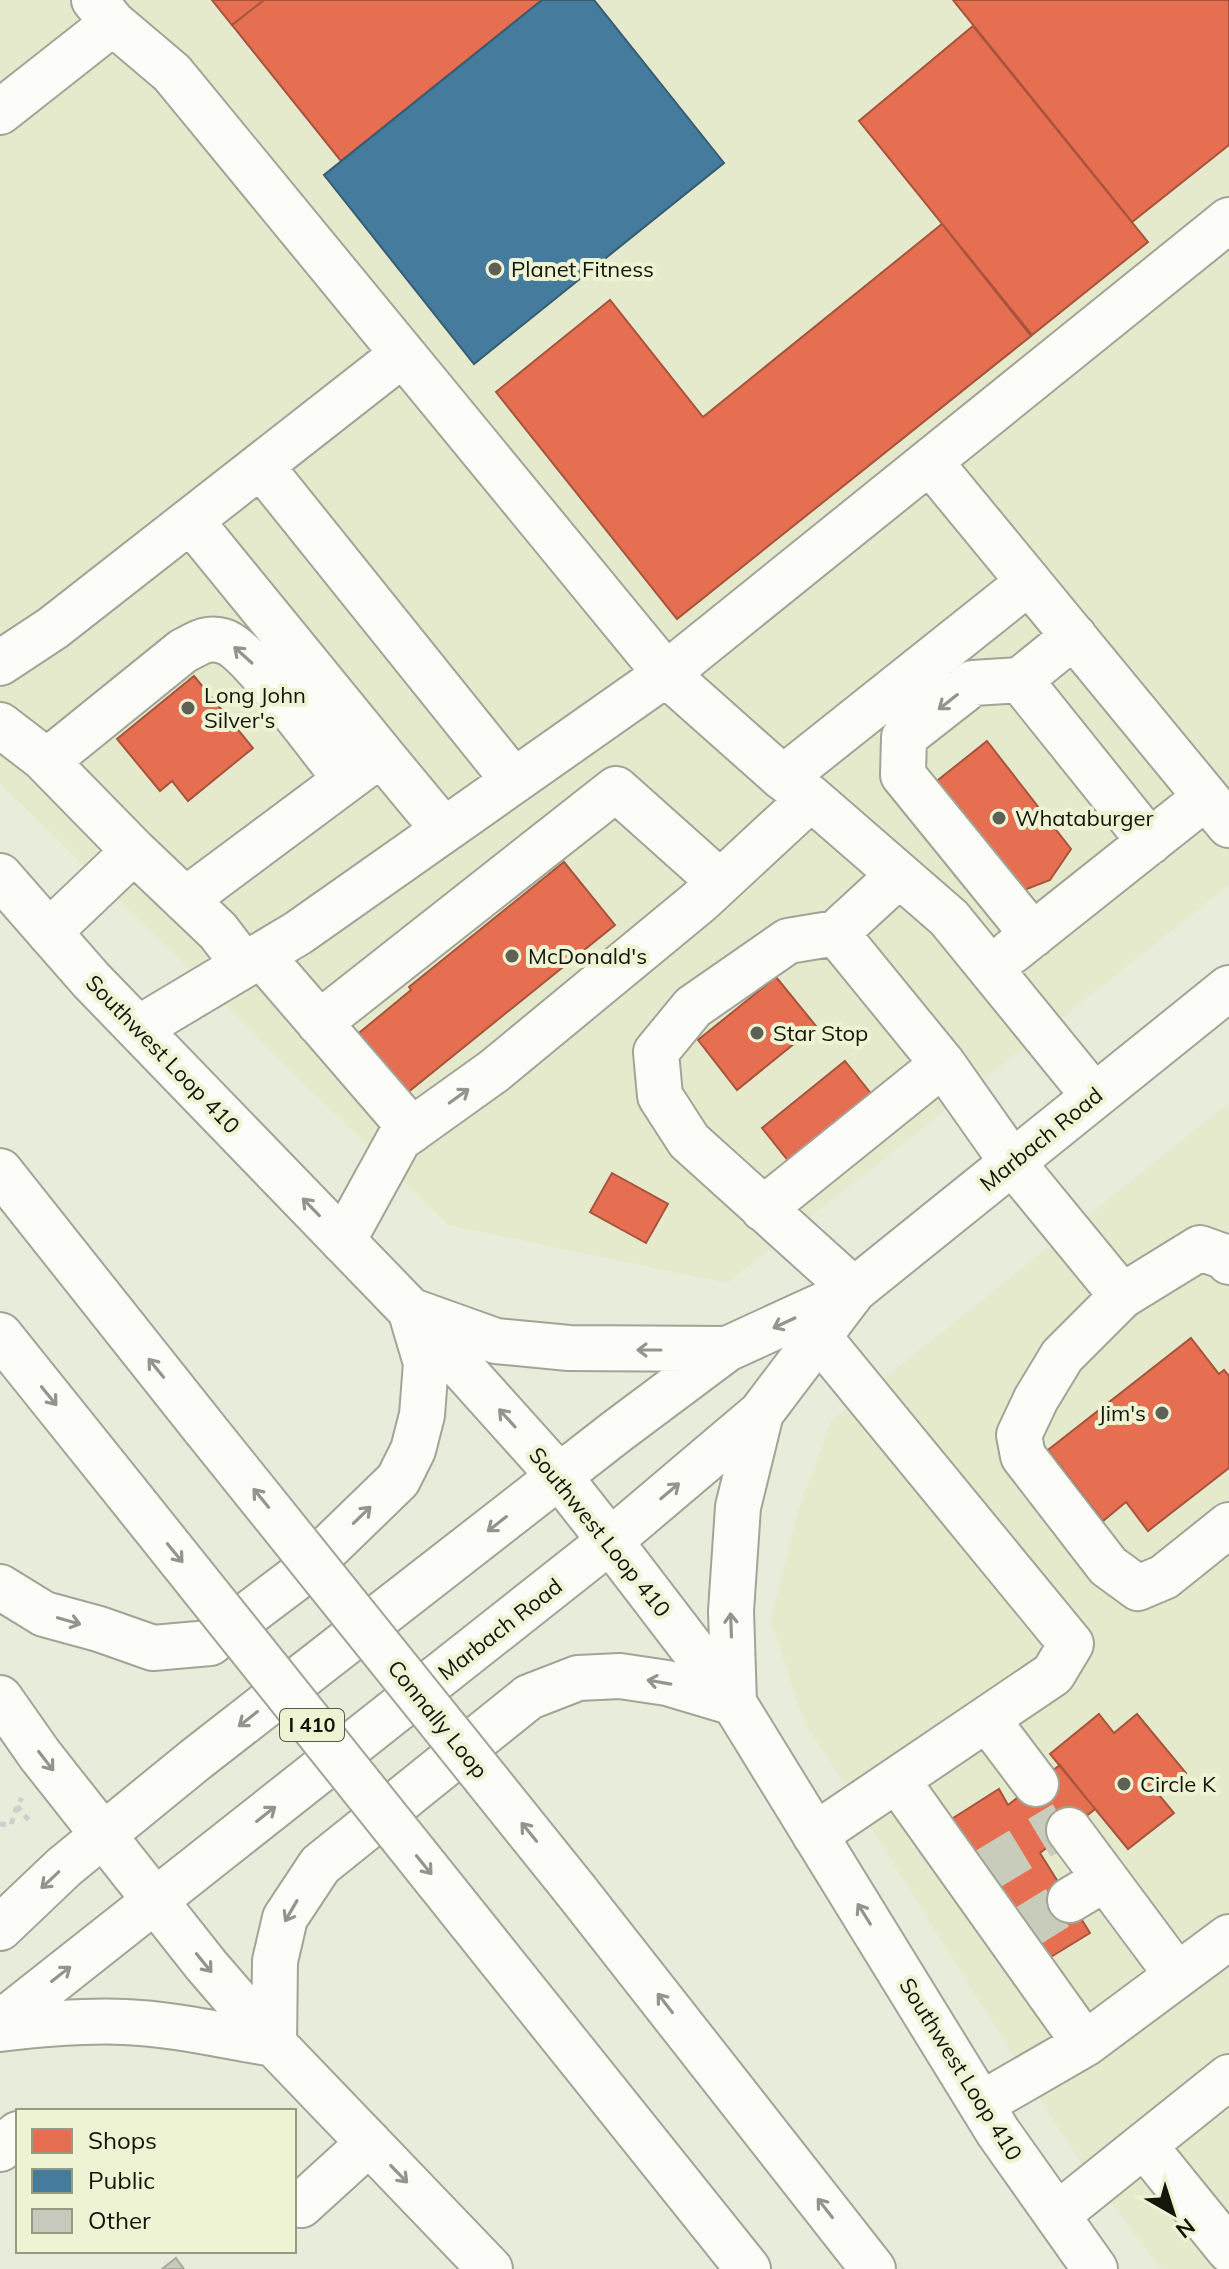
<svg xmlns="http://www.w3.org/2000/svg" width="1229" height="2269" font-family="Mulish,sans-serif">
  <style>
    .built { fill: #e5eacd }
    .shops { fill: #e76f51; stroke: #a8543c; stroke-width: 2 }
    .public { fill: #457b9d; stroke: #365d71; stroke-width: 2 }
    .building { fill: #c6c9bc; stroke: #a8ab9c; stroke-width: 2 }
    .lines { fill: none; stroke-linecap: round; stroke-linejoin: round }
    .minor-tunnel { stroke: #c8ccbb; stroke-width: 44; stroke-dasharray: 44 22; stroke-linecap: butt }
    .minor-casing { stroke: #a1a496; stroke-width: 48 }
    .major-casing { stroke: #a1a496; stroke-width: 48 }
    .highway-casing { stroke: #a1a496; stroke-width: 48 }
    .path { stroke: #ced0cb; stroke-width: 5; stroke-dasharray: 6 6; stroke-linecap: butt }
    .minor { stroke: #fcfcf9; stroke-width: 44 }
    .major { stroke: #fcfcf9; stroke-width: 44 }
    .highway { stroke: #fcfcf9; stroke-width: 44 }
    .highway-bridge-casing { stroke: #a1a496; stroke-width: 48; stroke-linecap: butt }
    .highway-bridge { stroke: #fcfcf9; stroke-width: 44 }
    .oneway { stroke: #94948e }
    .poi-dot { fill: #5e6153; stroke: #edf3d3; stroke-width: 3 }
    .labels { text-anchor: middle; stroke-width: 8; stroke-linejoin: round; paint-order: stroke }
    .shield { fill: #edf3d3; stroke: #555847; stroke-width: 2 }
    .shield-label { font-size: 20px; font-weight: bold; fill: #14160b }
    .poi-label { font-size: 22px; fill: #14160b; stroke: #edf3d3; text-anchor: start }
    .street-label { font-size: 22px; fill: #14160b; stroke: #edf3d3 }
  </style>
  <rect width="100%" height="100%" fill="#e8ecda"/>
  <path class="built" d="M0,0h1229v885l-502,398 -279,-58 -448,-442z
    M1229,1103v1166h-68l-85,-113 -273,-437 -32,-98 26,-107 34,-93z"/>
  <path class="shops" d="M212,0h52l-32,25z
    M264,0h278l-201,161 -109,-136z
    M953,0h276v145l-97,77z
    M973,26l175,216 -116,93 -173,-214z
    M942,224l89,112 -354,283 -181,-227 114,-92 93,117z
    M194,676l59,72 -65,53 -16,-20 -12,10 -43,-52z
    M987,741l84,108 -21,31 -39,15 -83,-107z
    M564,862l51,63 -208,168 -48,-60 52,-43 -2,-3z
    M776,977l40,49 -79,64 -39,-50z
    M845,1061l32,40 -83,67 -32,-40z
    M612,1173l56,31 -22,39 -56,-31z
    M1191,1338l28,36 5,-4 5,6v92l-81,63 -22,-29 -23,19 -55,-71z
    M1099,1714l15,19 23,-19 49,59 -27,22 15,18 -46,36 -78,-95z
    M1060,1765l35,44 -55,44 50,80 -49,30 -91,-143 49,-31 9,16z"/>
  <path class="public" d="M542,0h52l130,163 -250,201 -150,-189z"/>
  <path class="building" d="M176,2258l8,11h-22z"/>
  <g class="lines">
    <path class="minor-tunnel" d="M983,1872l81,-49
      M1020,1931l50,-31"/>
    <defs>
      <path id="minor" d="M94,0l19,23 59,50 494,601 117,104 28,20 138,120 145,178
        M0,112l113,-89
        M930,462l299,363
        M261,466l253,315
        M1074,636l-54,44 130,162
        M0,663l53,-35 350,-274
        M1020,680l-47,3 -69,54 -1,38 130,160
        M0,725l43,33 91,93 84,80 26,34
        M381,754l63,76
        M47,761l136,-110c14,-7 24,-15 40,-10 26,7 102,113 123,139
        M783,778l246,-196
        M185,900l196,-146 -190,-233
        M49,932l85,-81
        M836,933l107,131 69,98 110,134 -60,60 -26,43 -17,36 4,21 85,110 30,22 26,-11 65,-52
        M1011,952l195,-155
        M261,955l151,175
        M319,1023l297,-234 104,93
        M139,1028l159,-95 368,-259 563,-454
        M763,1209l180,-145
        M343,1241l56,-102 95,-68 206,-170 111,-103
        M854,1290l-165,-149 -29,-45 -4,-44 37,-45 95,-66 48,-8 63,-58
        M1122,1296l78,-48 25,9 4,5
        M987,1719l49,65
        M897,1780l188,264 -104,60
        M1069,1830l108,145
        M815,1835l238,-161 18,-30 -253,-308
        M1070,1900l35,-21
        M1085,2044l144,-107
        M1229,2077l-85,68 85,105
        M0,2149l18,-15
        M294,2204l7,1 68,-62
        M1057,2215l87,-70"/>
      <path id="major" d="M0,876l91,104 319,330 149,166 51,65 124,162 264,429 97,137
        M415,1312l81,29 73,7 158,1
        M0,1587l44,27 55,15 54,19 57,-5 90,-68 98,-95 15,-30 9,-35 4,-52 -14,-47
        M0,1698l40,57 166,210 68,79 216,225
        M734,1703l-3,-92 7,-104 23,-94
        M0,1928l64,-61 131,-107 421,-328 111,-83 120,-55
        M0,2023l610,-482 151,-128 93,-123 375,-302
        M0,2029c42,-5 83,-9 125,-7 50,2 99,14 149,22l1,-83 10,-43 35,-53 209,-168 49,-19 42,-2 47,7 67,20"/>
      <path id="highway" d="M0,1171l205,258
        M0,1335l126,157
        M577,1892l296,377
        M498,1957l250,312"/>
    </defs>
    <use href="#minor" class="minor-casing"/>
    <use href="#major" class="major-casing"/>
    <use href="#highway" class="highway-casing"/>
    <path class="path" d="M17,1806l14,17
      M0,1824l11,1 6,-19 5,-8"/>
    <use href="#minor" class="minor"/>
    <use href="#major" class="major"/>
    <use href="#highway" class="highway"/>
    <defs>
      <path id="highway-bridge" d="M205,1429l372,463
        M126,1492l372,465"/>
    </defs>
    <use href="#highway-bridge" class="highway-bridge-casing"/>
    <use href="#highway-bridge" class="highway-bridge"/>
  </g>
  <defs><path id="oneway-shaft" d="M-6 0H5M1.5-3L5.5 0L1.5 3" fill="none" stroke-width="1.6" stroke-linecap="round" stroke-linejoin="round" transform="scale(2)"/></defs>
  <g class="oneway">
    <use href="#oneway-shaft" transform="translate(243 655) rotate(-138)"/>
    <use href="#oneway-shaft" transform="translate(948 702) rotate(142)"/>
    <use href="#oneway-shaft" transform="translate(459 1096) rotate(-36)"/>
    <use href="#oneway-shaft" transform="translate(311 1207) rotate(-134)"/>
    <use href="#oneway-shaft" transform="translate(784 1323) rotate(155)"/>
    <use href="#oneway-shaft" transform="translate(649 1350) rotate(-180)"/>
    <use href="#oneway-shaft" transform="translate(156 1368) rotate(-129)"/>
    <use href="#oneway-shaft" transform="translate(49 1396) rotate(51)"/>
    <use href="#oneway-shaft" transform="translate(507 1418) rotate(-132)"/>
    <use href="#oneway-shaft" transform="translate(670 1491) rotate(-40)"/>
    <use href="#oneway-shaft" transform="translate(261 1498) rotate(-129)"/>
    <use href="#oneway-shaft" transform="translate(362 1515) rotate(-44)"/>
    <use href="#oneway-shaft" transform="translate(497 1524) rotate(142)"/>
    <use href="#oneway-shaft" transform="translate(175 1553) rotate(51)"/>
    <use href="#oneway-shaft" transform="translate(69 1621) rotate(16)"/>
    <use href="#oneway-shaft" transform="translate(731 1625) rotate(-92)"/>
    <use href="#oneway-shaft" transform="translate(659 1682) rotate(-170)"/>
    <use href="#oneway-shaft" transform="translate(248 1719) rotate(142)"/>
    <use href="#oneway-shaft" transform="translate(46 1761) rotate(52)"/>
    <use href="#oneway-shaft" transform="translate(266 1814) rotate(-38)"/>
    <use href="#oneway-shaft" transform="translate(529 1832) rotate(-129)"/>
    <use href="#oneway-shaft" transform="translate(424 1865) rotate(51)"/>
    <use href="#oneway-shaft" transform="translate(50 1880) rotate(137)"/>
    <use href="#oneway-shaft" transform="translate(291 1911) rotate(120)"/>
    <use href="#oneway-shaft" transform="translate(864 1914) rotate(-122)"/>
    <use href="#oneway-shaft" transform="translate(204 1963) rotate(51)"/>
    <use href="#oneway-shaft" transform="translate(61 1974) rotate(-38)"/>
    <use href="#oneway-shaft" transform="translate(665 2003) rotate(-128)"/>
    <use href="#oneway-shaft" transform="translate(399 2174) rotate(46)"/>
    <use href="#oneway-shaft" transform="translate(825 2208) rotate(-128)"/>
  </g>
  <g class="poi-dot">
    <circle cx="495" cy="269" r="8"/>
    <circle cx="188" cy="708" r="8"/>
    <circle cx="999" cy="818" r="8"/>
    <circle cx="512" cy="956" r="8"/>
    <circle cx="757" cy="1033" r="8"/>
    <circle cx="1162" cy="1413" r="8"/>
    <circle cx="1124" cy="1784" r="8"/>
  </g>
  <g class="labels">
    <rect class="shield" x="280" y="1709" width="64" height="32" rx="6"/>
    <g class="shield-label">
      <text x="312" y="1732">I 410</text>
    </g>
    <g class="poi-label">
      <text x="511" y="277">Planet Fitness</text>
      <text x="204" y="703">Long John<tspan x="204" dy="25">Silver's</tspan></text>
      <text x="1015" y="826">Whataburger</text>
      <text x="528" y="964">McDonald's</text>
      <text x="773" y="1041">Star Stop</text>
      <text x="1146" y="1421" text-anchor="end">Jim's</text>
      <text x="1140" y="1792">Circle K</text>
    </g>
    <g class="street-label">
      <text transform="translate(163 1054) rotate(46)" y="8">Southwest Loop 410</text>
      <text transform="translate(1041 1139) rotate(-39)" y="8">Marbach Road</text>
      <text transform="translate(600 1532) rotate(51)" y="8">Southwest Loop 410</text>
      <text transform="translate(500 1629) rotate(-38)" y="8">Marbach Road</text>
      <text transform="translate(438 1719) rotate(51)" y="8">Connally Loop</text>
      <text transform="translate(961 2069) rotate(58)" y="8">Southwest Loop 410</text>
    </g>
  </g>
  <rect x="16" y="2109" width="280" height="144" fill="#edf3d3" stroke="#969b83" stroke-width="2"/>
  <rect x="32" y="2129" width="40" height="24" fill="#e76f51" stroke="#969b83" stroke-width="2"/>
  <text x="88" y="2149" font-size="24" fill="#14160b">Shops</text>
  <rect x="32" y="2169" width="40" height="24" fill="#457b9d" stroke="#969b83" stroke-width="2"/>
  <text x="88" y="2189" font-size="24" fill="#14160b">Public</text>
  <rect x="32" y="2209" width="40" height="24" fill="#c6c9bc" stroke="#969b83" stroke-width="2"/>
  <text x="88" y="2229" font-size="24" fill="#14160b">Other</text>
  <g transform="translate(1173 2213) rotate(141)" stroke="#edf3d3" stroke-width="6" paint-order="stroke">
  <path d="M0-6L14 30L0 20L-14 30Z" fill="#14160b"/>
  <text y="-12" font-size="22" font-weight="bold" text-anchor="middle" fill="#14160b">N</text>
  </g>
</svg>
